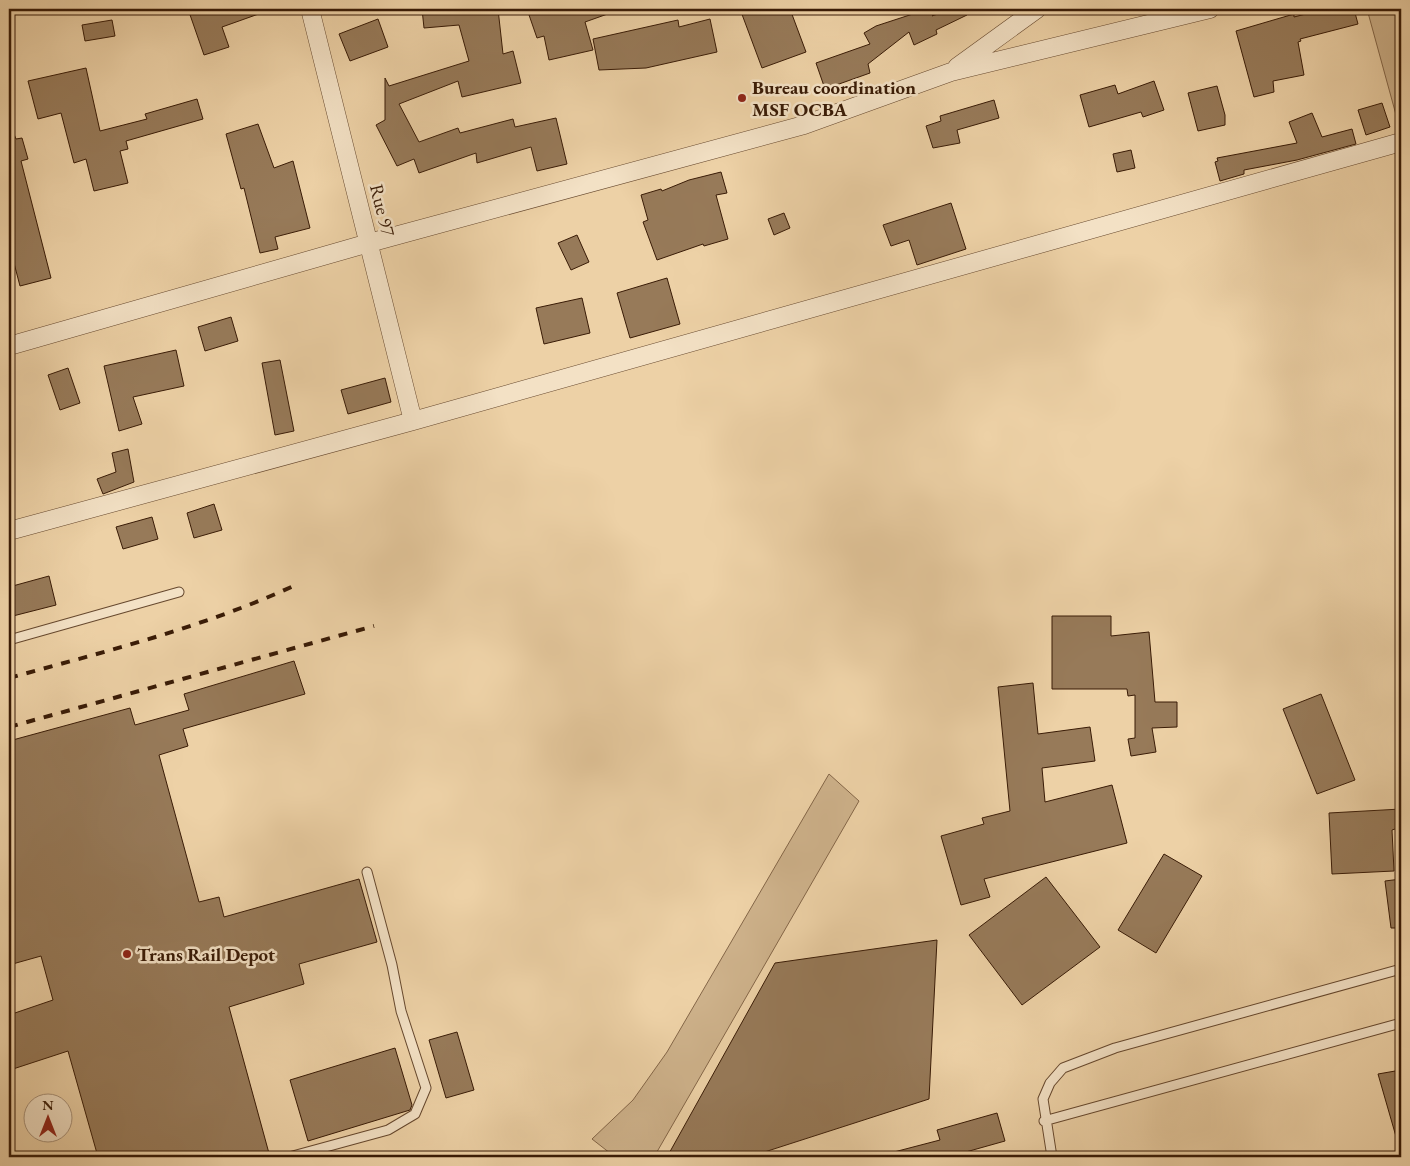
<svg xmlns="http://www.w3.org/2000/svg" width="1410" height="1166" font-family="'EB Garamond',serif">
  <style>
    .green { fill: #ceb28b; stroke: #846648 }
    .building { fill: #977a59; stroke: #391b06 }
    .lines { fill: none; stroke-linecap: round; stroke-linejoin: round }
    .lane-casing { stroke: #66482e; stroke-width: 11 }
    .street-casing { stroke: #66482e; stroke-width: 19 }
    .lane { stroke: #f3e1c5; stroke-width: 9 }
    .street { stroke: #f3e1c5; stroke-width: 18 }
    .rail { stroke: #391b06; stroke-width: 4; stroke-dasharray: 9 9; stroke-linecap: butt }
    .poi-dot { fill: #8f2418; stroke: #f3e1c5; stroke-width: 2 }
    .labels { text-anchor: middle; stroke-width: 5; stroke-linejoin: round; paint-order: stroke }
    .poi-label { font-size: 19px; font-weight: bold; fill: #391b06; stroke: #f3e1c5; text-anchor: start }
    .street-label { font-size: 19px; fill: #391b06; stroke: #f3e1c5 }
  </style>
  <rect width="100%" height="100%" fill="#edd1a6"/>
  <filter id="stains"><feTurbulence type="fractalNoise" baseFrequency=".004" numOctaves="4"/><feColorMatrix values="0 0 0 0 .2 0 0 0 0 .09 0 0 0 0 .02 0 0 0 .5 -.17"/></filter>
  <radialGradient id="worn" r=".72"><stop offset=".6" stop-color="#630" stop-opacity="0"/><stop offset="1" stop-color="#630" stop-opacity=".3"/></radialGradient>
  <path class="green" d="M1367,9h34v124z
    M829,774l30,27 -205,356h-39l-23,-18 41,-39 34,-48z"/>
  <path class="building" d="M188,9h78l1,2 -45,16 7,20 -25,8z
    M422,9h76l5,45 10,-3 8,32 -59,14 -4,-16 -59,23 20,38 39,-14 2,5 53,-14 2,8 41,-9 11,46 -30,7 -6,-24 -54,16 -1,-10 -57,20 -5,-14 -17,7 -21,-41 9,-5v-42l4,8 80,-25 -10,-36 -35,3z
    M538,9h78v2l-31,11 8,28 -44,10 -5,-24 -7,2 -9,-26z
    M740,9h50l16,43 -44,16z
    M928,9h11l-7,7 20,-7h12l3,6 -31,15 1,4 -23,11 -5,-13 -41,32 2,9 -45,16 -9,-26 54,-19 -6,-11 12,-7z
    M1325,9h29l4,15 -58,15 1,2 -3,1 6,33 -31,6 1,11 -20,5 -18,-66 58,-17v3z
    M378,19l10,28 -38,14 -11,-27z
    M710,19l7,33 -71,16 -47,2 -6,-31 85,-19 1,7z
    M112,20l3,16 -30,5 -3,-16z
    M86,68l14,63 47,-12 -2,-5 52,-15 6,20 -77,22 2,8 -8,2 8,32 -34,8 -8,-32 -12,4 -13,-50 -23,6 -10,-38z
    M1154,81l10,29 -21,7 -2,-5 -52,15 -9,-32 35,-10 3,9z
    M1217,86l8,29v10l-27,6 -10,-38z
    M994,100l5,18 -42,12 3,13 -27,5 -7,-22 15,-5 -1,-5z
    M1382,103l8,24 -24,8 -8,-25z
    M1312,113l10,24 30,-8 4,15 -59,16 -53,10v4l-24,7 -5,-19 3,-1 -1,-3 80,-15 -8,-21z
    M258,124l16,44 19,-7 17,67 -35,9 3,12 -18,4 -16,-65 -3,1 -15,-55z
    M14,134l2,5 6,-1 6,21 -7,2 30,117 -31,8 -11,-42v-109z
    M1131,150l4,18 -18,4 -4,-18z
    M721,172l6,21 -11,2 12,44 -24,7 -1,-2 -46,16 -14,-38 5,-2 -7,-25 20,-6 1,2 27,-11z
    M951,203l15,46 -49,16 -8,-25 -18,6 -8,-21z
    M784,213l6,15 -16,7 -6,-16z
    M577,235l12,27 -18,8 -13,-27z
    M667,278l13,46 -50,14 -13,-45z
    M582,298l8,35 -46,11 -8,-36z
    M231,317l7,24 -33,10 -7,-24z
    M176,350l8,36 -51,11 9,27 -23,7 -15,-65z
    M280,360l14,71 -19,4 -13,-72z
    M68,368l12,35 -20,7 -12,-35z
    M385,378l6,24 -43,12 -7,-24z
    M128,449l6,33 -31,12 -6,-15 19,-7 -4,-19z
    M214,504l8,26 -28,8 -7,-25z
    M152,517l6,22 -35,10 -7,-22z
    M49,576l7,29 -47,12v-30z
    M1052,616h59v20l38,-4 6,70h22v25l-25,1 4,24 -25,4 -3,-17 7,-1v-43l-7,1 -1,-7h-75z
    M294,661l11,33 -122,35 5,17 -29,9 40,147 20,-5 5,20 135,-38 18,63 -78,22 5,20 -75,23 41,150h-172l-30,-106 -55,18 -4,-12v-42l44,-15 -12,-44 -32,9v-224l121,-33 5,17 54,-15 -5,-16z
    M1033,683l5,51 52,-7 5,34 -53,7 3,34 67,-17 15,58 -143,36 6,18 -29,8 -20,-69 43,-12 -2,-6 28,-7 -12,-124z
    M1321,694l34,86 -38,14 -34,-85z
    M1401,809v18l-9,3 2,41 -62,3 -3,-61z
    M1164,854l38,22 -46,77 -38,-23z
    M1046,877l54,70 -78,58 -53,-70z
    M1401,879v49h-10l-6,-47z
    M937,940l-8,159 -180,58h-82l108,-194z
    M457,1032l17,58 -28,8 -17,-58z
    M395,1048l17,57 -2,5 -102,31 -18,-61z
    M1401,1070v70h-4l-19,-66z
    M997,1113l8,28 -57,16h-53l-1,-5 46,-12 -3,-10z"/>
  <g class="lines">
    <defs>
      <path id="lane" d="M9,640l170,-48
        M1044,1121l357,-98
        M289,1157l99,-27 27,-16 11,-26 -25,-77 -9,-46 -25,-93
        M1052,1157l-9,-58 7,-16 13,-15 52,-20 286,-79"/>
      <path id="street" d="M310,9l103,412
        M957,67l80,-58
        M9,346l360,-103 435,-118 147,-53 259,-63
        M9,531l404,-110 988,-279"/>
    </defs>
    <use href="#lane" class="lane-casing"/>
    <use href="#street" class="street-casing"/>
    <use href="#lane" class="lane"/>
    <use href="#street" class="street"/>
    <path class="rail" d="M9,678c98,-27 196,-51 289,-94
      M9,727l365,-101"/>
  </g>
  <g class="poi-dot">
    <circle cx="742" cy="98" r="5"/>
    <circle cx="127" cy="954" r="5"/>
  </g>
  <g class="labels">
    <g class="poi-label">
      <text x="752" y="94">Bureau coordination<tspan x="752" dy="22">MSF OCBA</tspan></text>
      <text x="137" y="961">Trans Rail Depot</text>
    </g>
    <g class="street-label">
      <text transform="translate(383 210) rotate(76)" y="7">Rue 97</text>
    </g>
  </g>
  <rect width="1410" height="1166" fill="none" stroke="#edd1a6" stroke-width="30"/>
  <rect x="10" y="10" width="1390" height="1146" fill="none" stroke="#391b06" stroke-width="2.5"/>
  <rect x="15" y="15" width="1380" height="1136" fill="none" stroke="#391b06"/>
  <g transform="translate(48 1118)"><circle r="24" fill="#f3e1c5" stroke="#a99279"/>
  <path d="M0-4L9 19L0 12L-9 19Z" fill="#8f2418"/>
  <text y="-8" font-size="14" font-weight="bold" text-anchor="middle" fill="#391b06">N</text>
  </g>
  <rect width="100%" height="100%" filter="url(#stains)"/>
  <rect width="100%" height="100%" fill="url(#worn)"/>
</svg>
